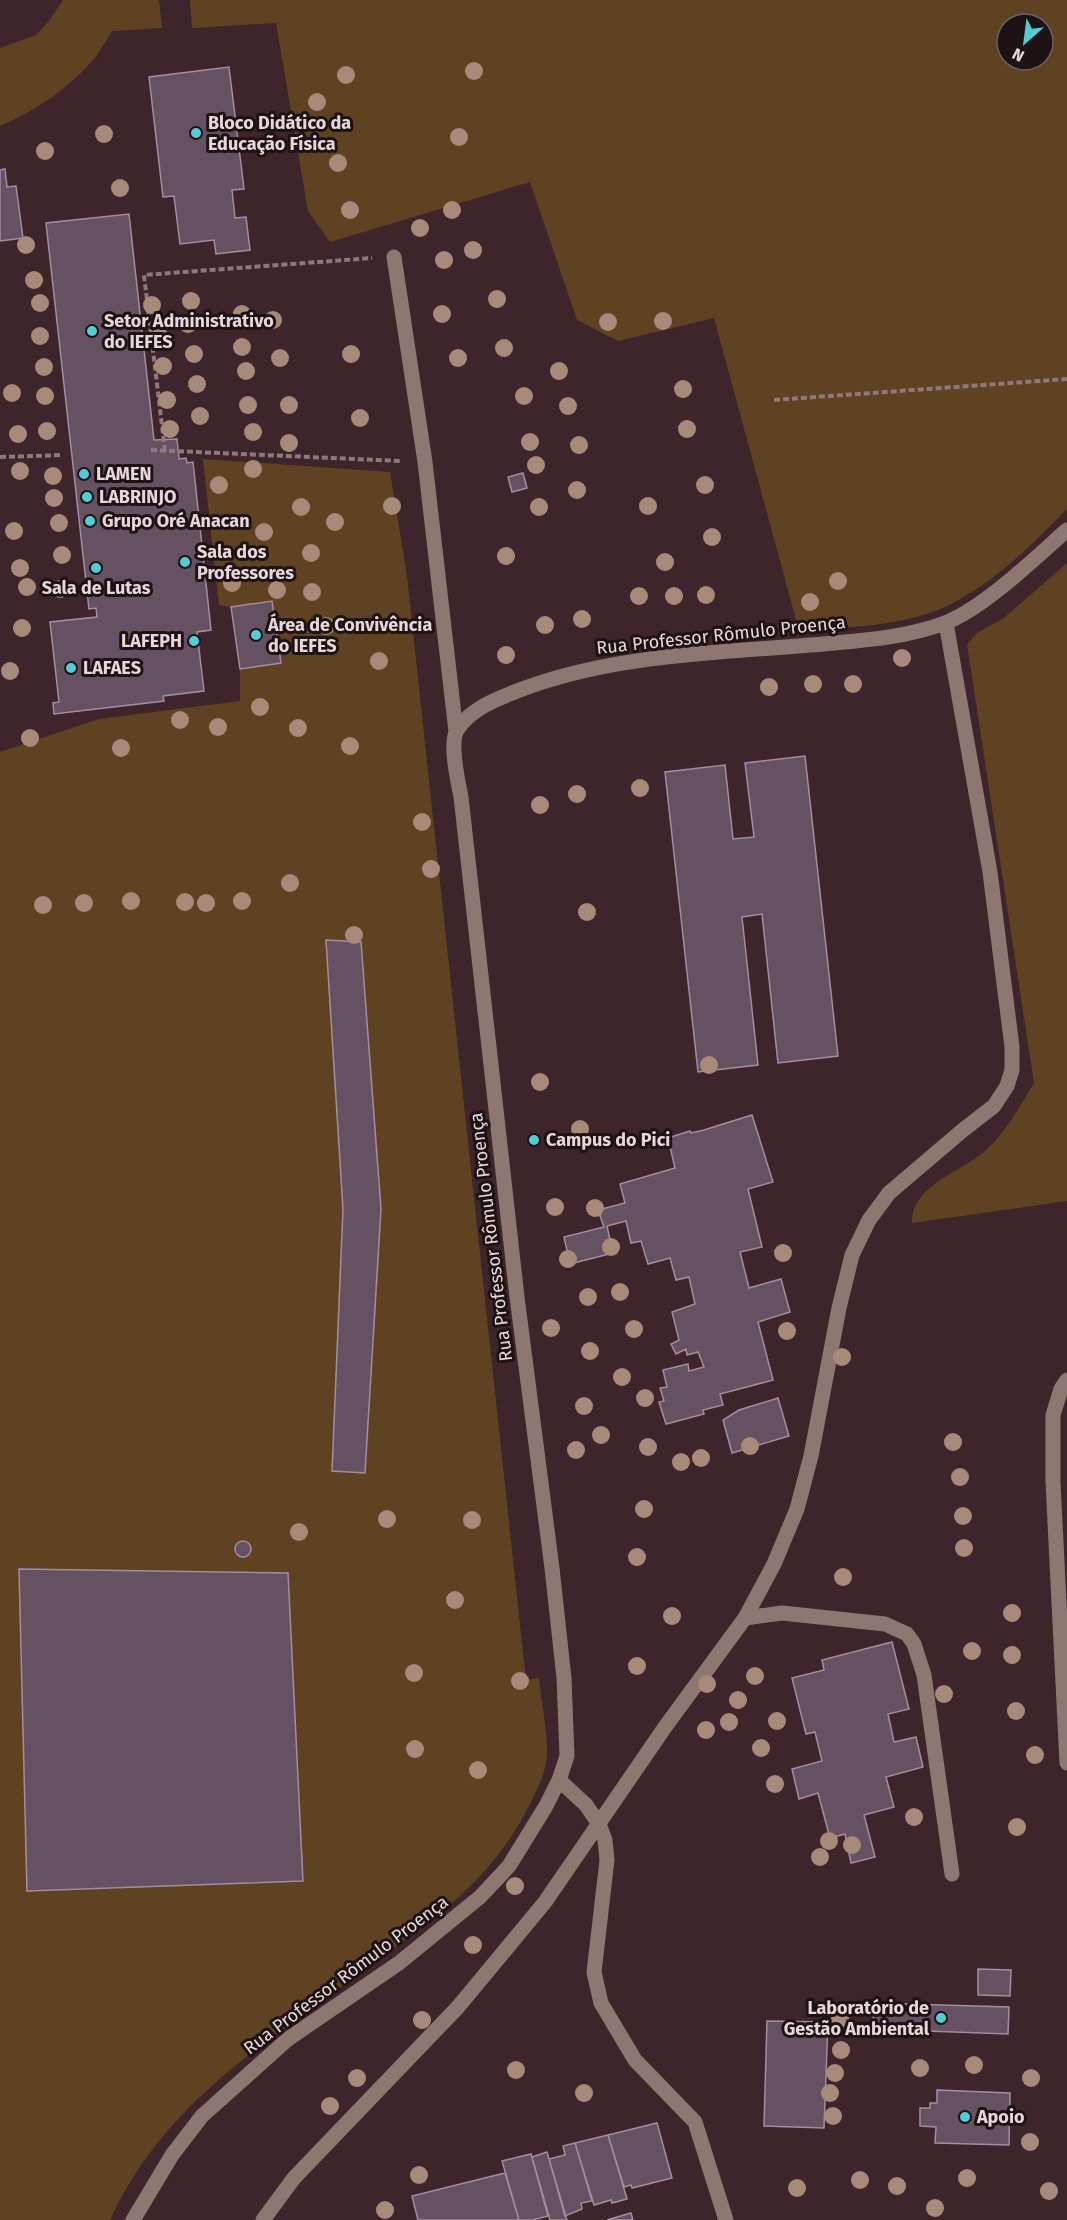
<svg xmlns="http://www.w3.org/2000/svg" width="1067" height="2220" font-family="'Fira Sans',sans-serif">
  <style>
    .green { fill: #5e4221; fill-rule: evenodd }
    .building { fill: #665163; stroke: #a48da0; stroke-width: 1.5 }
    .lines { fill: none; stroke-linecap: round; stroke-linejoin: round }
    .path { stroke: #8f797e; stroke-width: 4; stroke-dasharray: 6 3; stroke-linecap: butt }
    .minor { stroke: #8e7771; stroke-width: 15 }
    .tree { fill: #a88a7a }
    .poi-dot { fill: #52ccd5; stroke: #1d1214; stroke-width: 2 }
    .labels { text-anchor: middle; stroke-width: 6; stroke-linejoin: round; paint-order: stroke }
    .poi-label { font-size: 18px; font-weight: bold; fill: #e7d6da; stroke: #1d1214; text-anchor: start }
    .street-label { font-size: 18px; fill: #e7d6da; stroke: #1d1214 }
  </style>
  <rect width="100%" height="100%" fill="#3e252b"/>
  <path class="green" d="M63,0h96l3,28 -50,3c-6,9 -11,19 -18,28 -25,29 -58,52 -94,67v-78l36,-13 13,-14z
    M190,0h877v509c-36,37 -73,74 -120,97 -45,21 -100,21 -148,25l-85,-313 -96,23 -41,-21 -47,-138 -200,60 -22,-31 -32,-188 -84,5zM1007,24h36v36h-36z
    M203,459l187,13 17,104 119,1104 13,-2c2,22 9,56 8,77 -1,17 -9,33 -16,47 -24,50 -60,88 -103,121 -38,28 -77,56 -115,84 -83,60 -159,117 -203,213h-110v-1468l99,-33 141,-18v-32l40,-6 -8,-62 -41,6 -12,-2z
    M1067,563v638l-155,22c0,-39 50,-51 73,-72 21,-19 35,-45 49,-68l-67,-439 10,-11 27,-15z"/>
  <path class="building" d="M229,67l15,122 -12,1 3,28 11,-1 4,33 -34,4 -2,-14 -34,4 -6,-48 -11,1 -14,-120z
    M5,169l2,18 9,-1 7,52 -23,3v-71z
    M129,214l25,226 23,-1 2,20 7,-1 1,5 6,-1 18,168 -14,2 7,59 -41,5 1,5 -110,13 -1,-11 6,-1 -9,-80 47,-5 -1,-9 -7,1 -43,-386z
    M523,473l4,15 -15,4 -4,-15z
    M272,601l9,62 -41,6 -9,-62z
    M805,756l33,300 -60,7 -16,-149 -20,3 16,148 -60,7 -33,-300 60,-7 8,74 21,-2 -9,-74z
    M326,940l35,2 20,267 -16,264 -33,-2 11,-262z
    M752,1115l21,67 -25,7 14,58 -22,5 9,36 32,-9 9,33 -32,10 15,58 -53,14 3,11 -20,5 1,4 -38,10 -7,-22 5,-1 -4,-13 7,-1 -4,-17 25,-6 1,7 15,-4 -6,-15 -11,3 -1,-6 -10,5 -5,-10 8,-4 -7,-28 23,-8 -6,-27 -13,3 -6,-22 -22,6 -7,-23 -10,2 -5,-22 -19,5 6,27 -43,11 -6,-27 40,-10 -6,-17 27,-7 -5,-19 55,-16 -7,-30 22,-7 1,2 13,-3z
    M778,1398l11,38 -57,17 -9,-33 16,-10z
    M235 1549a8 8 0 1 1 16 0a8 8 0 1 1-16 0Z
    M19,1569l269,4 15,308 -276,10z
    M892,1642l17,67 -21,5 6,28 22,-5 7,30 -37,10 8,30 -30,8 11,42 -24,6 -6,-29 -15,4 -12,-45 -19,6 -7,-30 30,-8 -7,-29 -9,2 -14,-56 32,-8 -2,-10z
    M978,1969l33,1 -1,26 -32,-1z
    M874,2003l135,4 -1,27 -135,-5z
    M767,2021l61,1 -4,106 -60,-2z
    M937,2090l73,3 -1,52 -74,-2 1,-16 -16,-1v-18h10v-5h7z
    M657,2123l15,55 -40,10 -1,-3 -7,2 -16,-52z
    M608,2135l19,64 -15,4 -1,-3 -17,5 -19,-62z
    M575,2143l17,58 -11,2 1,6 -17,7 -16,-57 16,-4 -2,-9z
    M547,2152l2,7 18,61h-17l-18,-63z
    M531,2154l17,62 -16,4h-13l-17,-59z
    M505,2173l14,47h-101l-6,-24z
    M631,2213l2,7h-26z"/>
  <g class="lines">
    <path class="path" d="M774,400l293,-21
      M151,450l249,11
      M165,451l-21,-176 228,-17
      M0,457l63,-2"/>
    <path class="minor" d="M394,257l31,205 31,270
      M1067,1380l-6,9 -8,26v67l14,281
      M745,1618l37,-5 103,11 22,10 7,10 10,31 28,199
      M559,1780l27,25 13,19 6,16 2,20 -13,112 7,31 34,57 60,62 31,98
      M133,2220l39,-65 30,-39 86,-77 111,-76 81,-66 29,-31 37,-60 13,-26 8,-24 -3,-78 -12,-110 -35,-271 -56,-500c-3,-16 -12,-53 -4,-67 13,-21 38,-30 60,-39 92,-36 196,-38 294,-46 44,-4 91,-6 134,-22 39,-15 90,-65 122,-93
      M263,2220l31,-42 164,-171 87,-105 120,-175 80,-109 29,-54 23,-55 14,-53 28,-148 13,-53 17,-35 20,-27 74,-63 31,-24 13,-20 5,-16v-23l-22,-175 -44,-249"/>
  </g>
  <g class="tree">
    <circle cx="474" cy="71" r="9"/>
    <circle cx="346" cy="75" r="9"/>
    <circle cx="317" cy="102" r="9"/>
    <circle cx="104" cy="134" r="9"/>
    <circle cx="459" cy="137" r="9"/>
    <circle cx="45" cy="151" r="9"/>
    <circle cx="338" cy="163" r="9"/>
    <circle cx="120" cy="188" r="9"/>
    <circle cx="350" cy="210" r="9"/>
    <circle cx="452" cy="210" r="9"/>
    <circle cx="420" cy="228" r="9"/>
    <circle cx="26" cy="245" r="9"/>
    <circle cx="473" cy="250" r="9"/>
    <circle cx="444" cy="260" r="9"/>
    <circle cx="34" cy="280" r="9"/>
    <circle cx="497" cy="299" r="9"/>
    <circle cx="191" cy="301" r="9"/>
    <circle cx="40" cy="303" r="9"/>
    <circle cx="152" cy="305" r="9"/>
    <circle cx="242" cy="314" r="9"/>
    <circle cx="442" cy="314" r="9"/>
    <circle cx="273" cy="320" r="9"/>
    <circle cx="663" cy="321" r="9"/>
    <circle cx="608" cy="322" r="9"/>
    <circle cx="188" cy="324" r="9"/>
    <circle cx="40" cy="336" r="9"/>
    <circle cx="160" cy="337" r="9"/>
    <circle cx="242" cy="347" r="9"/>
    <circle cx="504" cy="348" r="9"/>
    <circle cx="194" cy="354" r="9"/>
    <circle cx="351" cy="354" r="9"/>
    <circle cx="280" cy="358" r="9"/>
    <circle cx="458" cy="358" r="9"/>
    <circle cx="163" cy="366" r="9"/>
    <circle cx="44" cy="367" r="9"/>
    <circle cx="246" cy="371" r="9"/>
    <circle cx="559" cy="371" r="9"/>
    <circle cx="197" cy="384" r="9"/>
    <circle cx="683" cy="389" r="9"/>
    <circle cx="12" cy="393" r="9"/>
    <circle cx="45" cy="396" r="9"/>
    <circle cx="524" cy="396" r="9"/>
    <circle cx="167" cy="400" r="9"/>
    <circle cx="248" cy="405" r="9"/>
    <circle cx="289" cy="405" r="9"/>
    <circle cx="568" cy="406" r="9"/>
    <circle cx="200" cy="416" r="9"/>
    <circle cx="360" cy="418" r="9"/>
    <circle cx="170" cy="429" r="9"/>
    <circle cx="687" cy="429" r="9"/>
    <circle cx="47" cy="431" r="9"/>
    <circle cx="253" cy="432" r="9"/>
    <circle cx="18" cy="434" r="9"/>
    <circle cx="530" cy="442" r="9"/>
    <circle cx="289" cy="443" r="9"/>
    <circle cx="579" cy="445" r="9"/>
    <circle cx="536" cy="465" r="9"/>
    <circle cx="253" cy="469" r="9"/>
    <circle cx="20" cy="471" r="9"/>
    <circle cx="53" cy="476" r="9"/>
    <circle cx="219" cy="485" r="9"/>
    <circle cx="705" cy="485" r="9"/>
    <circle cx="577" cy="490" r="9"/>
    <circle cx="54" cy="498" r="9"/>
    <circle cx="392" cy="506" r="9"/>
    <circle cx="648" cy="506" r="9"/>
    <circle cx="301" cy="507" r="9"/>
    <circle cx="539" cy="507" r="9"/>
    <circle cx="335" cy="522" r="9"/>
    <circle cx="59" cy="523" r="9"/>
    <circle cx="14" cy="531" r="9"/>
    <circle cx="264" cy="532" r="9"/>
    <circle cx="712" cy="537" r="9"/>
    <circle cx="311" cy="553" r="9"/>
    <circle cx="62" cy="555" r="9"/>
    <circle cx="506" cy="556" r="9"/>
    <circle cx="665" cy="562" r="9"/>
    <circle cx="20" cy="568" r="9"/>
    <circle cx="838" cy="581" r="9"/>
    <circle cx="232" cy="583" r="9"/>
    <circle cx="27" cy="587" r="9"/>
    <circle cx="60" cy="589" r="9"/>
    <circle cx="277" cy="590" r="9"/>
    <circle cx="312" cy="592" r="9"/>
    <circle cx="706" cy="595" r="9"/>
    <circle cx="639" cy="596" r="9"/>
    <circle cx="674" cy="596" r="9"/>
    <circle cx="810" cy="602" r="9"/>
    <circle cx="582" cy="619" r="9"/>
    <circle cx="545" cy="625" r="9"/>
    <circle cx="326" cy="626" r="9"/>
    <circle cx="22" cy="628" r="9"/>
    <circle cx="506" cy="655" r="9"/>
    <circle cx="902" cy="658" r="9"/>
    <circle cx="379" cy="661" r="9"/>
    <circle cx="10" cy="671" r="9"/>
    <circle cx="813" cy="684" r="9"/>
    <circle cx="853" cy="684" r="9"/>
    <circle cx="769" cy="687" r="9"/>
    <circle cx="260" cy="707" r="9"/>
    <circle cx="180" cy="720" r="9"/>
    <circle cx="218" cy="727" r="9"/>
    <circle cx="298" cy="728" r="9"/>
    <circle cx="30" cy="738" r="9"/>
    <circle cx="350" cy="746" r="9"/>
    <circle cx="121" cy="748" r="9"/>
    <circle cx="640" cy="788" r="9"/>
    <circle cx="577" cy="794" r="9"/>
    <circle cx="540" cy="805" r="9"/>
    <circle cx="422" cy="822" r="9"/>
    <circle cx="431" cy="869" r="9"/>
    <circle cx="290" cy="883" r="9"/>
    <circle cx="131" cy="901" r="9"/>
    <circle cx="242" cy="901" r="9"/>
    <circle cx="185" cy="902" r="9"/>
    <circle cx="84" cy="903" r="9"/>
    <circle cx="206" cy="903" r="9"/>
    <circle cx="43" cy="905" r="9"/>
    <circle cx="587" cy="912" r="9"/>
    <circle cx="354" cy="935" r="9"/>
    <circle cx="709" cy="1065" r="9"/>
    <circle cx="540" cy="1082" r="9"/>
    <circle cx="580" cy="1129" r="9"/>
    <circle cx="555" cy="1207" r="9"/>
    <circle cx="595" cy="1208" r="9"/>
    <circle cx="611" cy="1247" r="9"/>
    <circle cx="783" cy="1253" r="9"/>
    <circle cx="568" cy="1259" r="9"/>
    <circle cx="620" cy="1292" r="9"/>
    <circle cx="588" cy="1297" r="9"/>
    <circle cx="551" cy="1328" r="9"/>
    <circle cx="634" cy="1329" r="9"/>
    <circle cx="787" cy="1331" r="9"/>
    <circle cx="590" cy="1351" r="9"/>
    <circle cx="842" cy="1357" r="9"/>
    <circle cx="622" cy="1377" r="9"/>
    <circle cx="645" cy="1398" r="9"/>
    <circle cx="584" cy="1406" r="9"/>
    <circle cx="601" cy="1435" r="9"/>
    <circle cx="953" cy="1442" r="9"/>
    <circle cx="750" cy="1446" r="9"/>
    <circle cx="648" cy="1447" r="9"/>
    <circle cx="576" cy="1450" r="9"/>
    <circle cx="701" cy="1458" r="9"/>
    <circle cx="681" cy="1462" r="9"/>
    <circle cx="960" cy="1477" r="9"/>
    <circle cx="644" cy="1509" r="9"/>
    <circle cx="963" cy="1516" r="9"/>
    <circle cx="387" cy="1519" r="9"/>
    <circle cx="472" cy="1520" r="9"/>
    <circle cx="299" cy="1532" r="9"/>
    <circle cx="964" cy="1548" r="9"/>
    <circle cx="637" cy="1557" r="9"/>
    <circle cx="843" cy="1577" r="9"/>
    <circle cx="455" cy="1600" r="9"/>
    <circle cx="1012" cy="1613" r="9"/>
    <circle cx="672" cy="1616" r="9"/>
    <circle cx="972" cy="1651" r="9"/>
    <circle cx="1012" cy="1655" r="9"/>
    <circle cx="637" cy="1666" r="9"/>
    <circle cx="414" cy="1673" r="9"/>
    <circle cx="755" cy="1676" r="9"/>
    <circle cx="520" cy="1681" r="9"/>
    <circle cx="707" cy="1684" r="9"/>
    <circle cx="944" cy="1694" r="9"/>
    <circle cx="738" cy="1700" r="9"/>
    <circle cx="1016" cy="1711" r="9"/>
    <circle cx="777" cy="1721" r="9"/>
    <circle cx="729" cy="1722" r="9"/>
    <circle cx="706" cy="1730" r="9"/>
    <circle cx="761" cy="1748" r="9"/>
    <circle cx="415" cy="1749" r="9"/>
    <circle cx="1035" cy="1755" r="9"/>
    <circle cx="478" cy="1770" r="9"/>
    <circle cx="775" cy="1784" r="9"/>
    <circle cx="914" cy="1817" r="9"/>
    <circle cx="1017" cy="1827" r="9"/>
    <circle cx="829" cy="1841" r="9"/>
    <circle cx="852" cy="1845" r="9"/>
    <circle cx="820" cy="1857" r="9"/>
    <circle cx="515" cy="1886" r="9"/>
    <circle cx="473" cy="1945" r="9"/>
    <circle cx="840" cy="2019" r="9"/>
    <circle cx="422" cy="2020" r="9"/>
    <circle cx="841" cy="2050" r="9"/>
    <circle cx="974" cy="2065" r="9"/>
    <circle cx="920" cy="2068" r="9"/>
    <circle cx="516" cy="2070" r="9"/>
    <circle cx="835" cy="2073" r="9"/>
    <circle cx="357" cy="2078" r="9"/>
    <circle cx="1031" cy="2078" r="9"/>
    <circle cx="584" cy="2093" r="9"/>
    <circle cx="830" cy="2093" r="9"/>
    <circle cx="330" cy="2106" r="9"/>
    <circle cx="833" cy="2116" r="9"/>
    <circle cx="1030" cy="2142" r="9"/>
    <circle cx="419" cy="2175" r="9"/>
    <circle cx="967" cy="2178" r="9"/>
    <circle cx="860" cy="2180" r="9"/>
    <circle cx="897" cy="2186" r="9"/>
    <circle cx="797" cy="2188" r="9"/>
    <circle cx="1049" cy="2191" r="9"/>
    <circle cx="935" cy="2208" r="9"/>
    <circle cx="385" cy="2210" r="9"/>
  </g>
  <g class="poi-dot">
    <circle cx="196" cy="133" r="6"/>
    <circle cx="92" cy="331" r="6"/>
    <circle cx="84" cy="474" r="6"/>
    <circle cx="87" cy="497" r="6"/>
    <circle cx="90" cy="521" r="6"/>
    <circle cx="185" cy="562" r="6"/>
    <circle cx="96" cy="568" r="6"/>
    <circle cx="256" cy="635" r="6"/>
    <circle cx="194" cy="641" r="6"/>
    <circle cx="71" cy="668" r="6"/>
    <circle cx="534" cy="1140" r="6"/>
    <circle cx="941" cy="2018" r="6"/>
    <circle cx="965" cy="2117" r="6"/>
  </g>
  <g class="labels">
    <g class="poi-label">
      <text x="208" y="129">Bloco Didático da<tspan x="208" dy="21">Educação Física</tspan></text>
      <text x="104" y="327">Setor Administrativo<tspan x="104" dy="21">do IEFES</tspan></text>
      <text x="96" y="480">LAMEN</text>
      <text x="99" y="503">LABRINJO</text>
      <text x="102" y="527">Grupo Oré Anacan</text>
      <text x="197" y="558">Sala dos<tspan x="197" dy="21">Professores</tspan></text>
      <text x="96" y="594" text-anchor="middle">Sala de Lutas</text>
      <text x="268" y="631">Área de Convivência<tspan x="268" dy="21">do IEFES</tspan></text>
      <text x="182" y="647" text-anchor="end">LAFEPH</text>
      <text x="83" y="674">LAFAES</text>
      <text x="546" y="1146">Campus do Pici</text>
      <text x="929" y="2014" text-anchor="end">Laboratório de<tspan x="929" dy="21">Gestão Ambiental</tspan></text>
      <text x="977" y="2123">Apoio</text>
    </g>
    <g class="street-label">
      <text transform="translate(721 635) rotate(-6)" y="6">Rua Professor Rômulo Proença</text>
      <text transform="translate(491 1237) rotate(-97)" y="6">Rua Professor Rômulo Proença</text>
      <text transform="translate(346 1975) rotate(-37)" y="6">Rua Professor Rômulo Proença</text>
    </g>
  </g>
  <g transform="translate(1025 42) rotate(208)"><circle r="28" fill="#1d1214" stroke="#6e6063" stroke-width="1.5"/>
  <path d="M0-4.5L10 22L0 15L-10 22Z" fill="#52ccd5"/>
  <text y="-9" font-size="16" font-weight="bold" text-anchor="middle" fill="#e7d6da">N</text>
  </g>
</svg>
